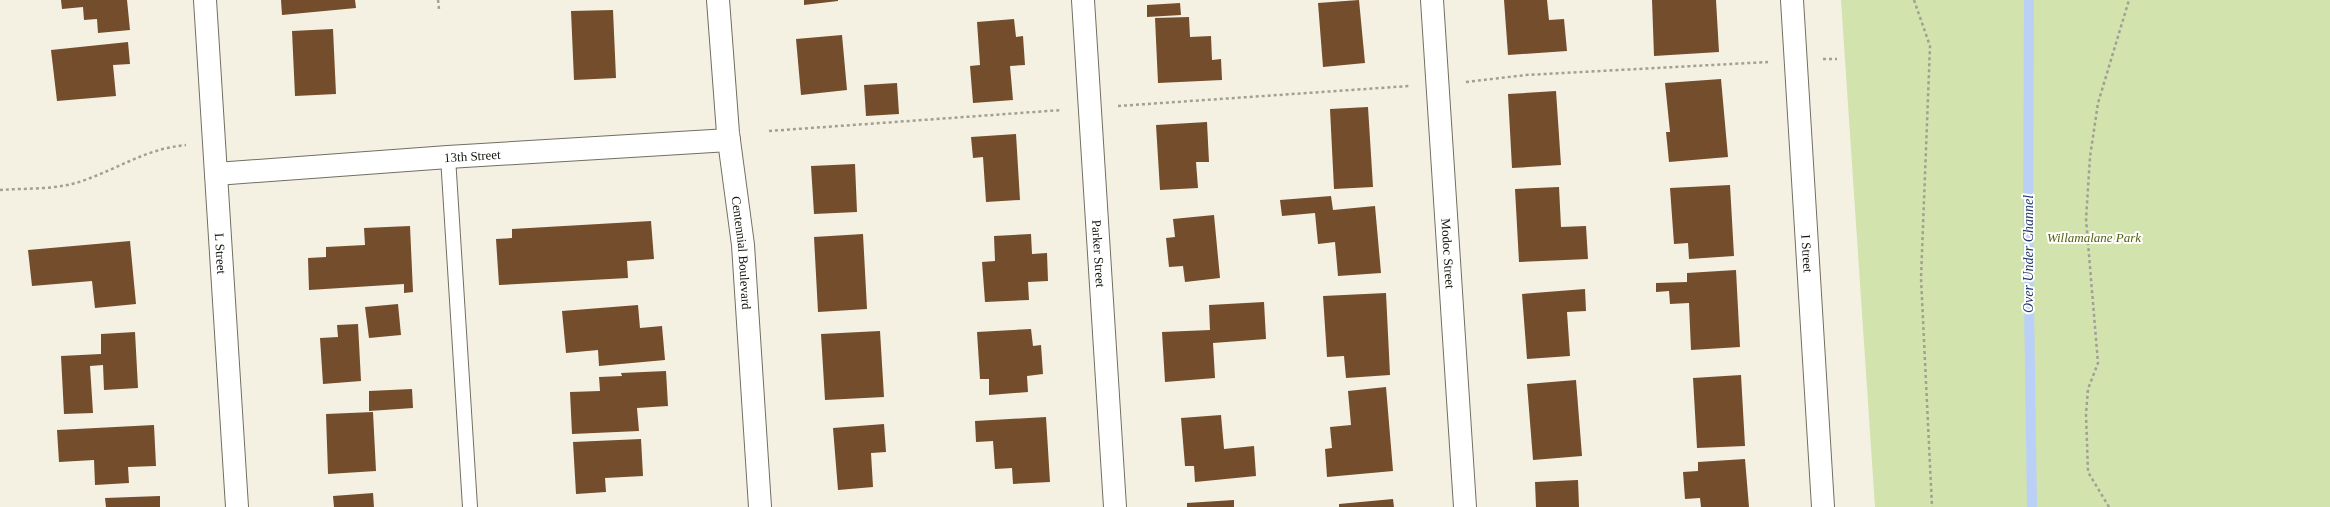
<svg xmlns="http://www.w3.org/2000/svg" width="2330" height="507" font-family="Georgia,serif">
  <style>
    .green { fill: #d2e3ae }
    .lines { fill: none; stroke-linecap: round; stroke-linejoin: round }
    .stream { stroke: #bbd0f6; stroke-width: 10 }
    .building { fill: #744d2c }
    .lane-casing { stroke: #716f61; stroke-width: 16 }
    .street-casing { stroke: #716f61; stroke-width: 24 }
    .secondary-casing { stroke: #716f61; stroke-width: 24 }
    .path { stroke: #a1a094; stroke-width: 2.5; stroke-dasharray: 3 3; stroke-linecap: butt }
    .lane { stroke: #fff; stroke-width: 14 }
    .street { stroke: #fff; stroke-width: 22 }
    .secondary { stroke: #fff; stroke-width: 22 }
    .labels { text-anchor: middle; stroke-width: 4; stroke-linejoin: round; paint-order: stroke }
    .street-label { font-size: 13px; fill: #14140e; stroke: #fffefb }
    .park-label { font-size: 13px; font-style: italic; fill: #4f6013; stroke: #fffefb }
    .water-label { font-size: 14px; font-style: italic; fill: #1d3a71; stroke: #fffefb }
  </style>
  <rect width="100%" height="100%" fill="#f4f1e2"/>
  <path class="green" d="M1841,0h489v507h-455z"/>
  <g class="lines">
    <path class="stream" d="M2029,0l-1,236 4,271"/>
  </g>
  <path class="building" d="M61,0h66l3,30 -32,3 -1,-14 -13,1 -1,-13 -21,2z
    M281,0h74l1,8 -74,7z
    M804,0h34v1l-34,4z
    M1359,0l6,63 -42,4 -5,-64z
    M1504,0h43l2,20 15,-1 3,32 -59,4z
    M1652,0h64l3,52 -65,4z
    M1180,3l1,12 -34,2v-12z
    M613,10l3,68 -42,2 -3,-69z
    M1189,17l1,20 21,-1 1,24 9,-1 1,21 -64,3 -3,-65z
    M1014,19l2,18 7,-1 2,29 -15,1 3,34 -40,3 -3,-37 10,-1 -3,-43z
    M333,29l3,65 -41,2 -3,-65z
    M842,35l5,55 -46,5 -5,-56z
    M128,42l2,22 -17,1 3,31 -59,5 -6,-51z
    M1721,79l7,78 -59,5 -3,-30h4l-5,-49z
    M897,83l2,31 -33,2 -2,-31z
    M1556,91l5,74 -49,3 -4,-74z
    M1368,107l5,80 -39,2 -4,-80z
    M1207,122l2,40h-13l2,26 -38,2 -4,-65z
    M1016,134l4,66 -34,2 -3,-45 -10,1 -2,-21z
    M855,164l2,48 -43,2 -3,-48z
    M1730,185l4,71 -45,3 -1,-16 -14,1 -4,-56z
    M1559,187l2,40 25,-1 2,33 -69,3 -4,-73z
    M1331,196l2,14 42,-4 6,67 -43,3 -3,-34 -17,2 -3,-31 -33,3 -2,-16z
    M1214,215l6,63 -35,4 -2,-16 -14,1 -3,-29 9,-1 -2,-18z
    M651,221l3,38 -27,2 1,17 -129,7 -3,-46 16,-1v-9z
    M410,226l3,66 -9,1v-9l-95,6 -1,-32 18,-1v-10l39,-2 -1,-17z
    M863,234l4,75 -49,3 -4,-75z
    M1031,234l1,20 15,-1 1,28 -20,1 1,18 -44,2 -3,-40 13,-1 -1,-25z
    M130,241l6,63 -41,4 -3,-27 -60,5 -4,-36z
    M1736,270l4,77 -49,3 -2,-47 -19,1 -1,-13 -13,1v-9l31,-1v-9z
    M1585,289l1,22 -19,1 3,44 -43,3 -5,-65z
    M1386,293l4,82 -44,3 -2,-22 -17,1 -4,-61z
    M1264,302l2,37 -53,4 2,35 -50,4 -3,-50 48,-2 -1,-25z
    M398,304l3,31 -32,3 -4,-31z
    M638,305l2,23 22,-2 3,34 -66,6 -1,-16 -32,3 -4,-42z
    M358,324l3,57 -38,3 -3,-46 18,-1 -1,-12z
    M1031,329l2,17 8,-1 2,29 -16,2 1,16 -39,3v-16h-9l-3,-47z
    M880,331l4,66 -59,3 -4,-66z
    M135,332l3,56 -34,2 -1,-25 -13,1 3,47 -29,1 -3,-58 40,-2v-20z
    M666,371l2,35 -31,2 2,23 -67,3 -2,-42 30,-1 -1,-14 23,-1 -1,-3z
    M1741,375l4,71 -48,2 -4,-70z
    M1576,380l6,76 -49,4 -6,-76z
    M1386,387l7,84 -66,6 -2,-28 7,-1 -2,-21 21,-2 -3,-34z
    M412,389l1,19 -44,3v-20z
    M373,412l3,59 -48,3 -2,-60z
    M1221,415l3,34 30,-3 2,30 -61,6 -1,-16h-9l-4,-48z
    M1046,417l4,65 -37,2 -1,-16 -17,1 -2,-28 -17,1 -1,-21z
    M884,424l2,28 -15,1 2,34 -35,3 -5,-62z
    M154,425l2,41 -28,1 1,16 -34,2 -1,-25 -35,2 -2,-32z
    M641,439l2,37 -38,2 1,14 -30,2 -3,-52z
    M1745,459l4,48h-48l-1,-9 -15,1 -2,-27 15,-1v-9z
    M1578,480l1,27h-43l-1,-25z
    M373,493l1,14h-40l-1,-11z
    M160,496v11h-54l-1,-9z
    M1393,499l1,8h-55v-3z
    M1234,500v7h-47v-4z"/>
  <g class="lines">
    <defs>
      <path id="lane" d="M448,157l22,350"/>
      <g id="street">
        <path id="s1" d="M205,0l32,507"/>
        <path id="s2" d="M1083,0l32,507"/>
        <path id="s3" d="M1432,0l33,507"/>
        <path id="s4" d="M1792,0l31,507"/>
        <path id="s5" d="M216,174l232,-17 281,-17"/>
      </g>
      <g id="secondary">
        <path id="s6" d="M718,0l10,133 15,112 17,262"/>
      </g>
    </defs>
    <use href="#lane" class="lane-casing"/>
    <use href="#street" class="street-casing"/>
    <use href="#secondary" class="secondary-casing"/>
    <path class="path" d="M438,0l1,9
      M1914,0l16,46 -9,232 11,229
      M1823,59h14
      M1466,82l60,-7 242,-13
      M1118,106l291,-20
      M769,131l293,-21
      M0,190c27,-2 57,0 82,-9 38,-13 63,-32 104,-36
      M2109,507l-21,-35 -2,-58 2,-25 10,-26 -12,-144 4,-62 8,-54 31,-103"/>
    <use href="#lane" class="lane"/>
    <use href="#street" class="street"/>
    <use href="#secondary" class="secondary"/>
  </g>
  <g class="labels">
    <g class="street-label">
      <text dy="5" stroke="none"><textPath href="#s5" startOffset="257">13th Street</textPath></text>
      <text dy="5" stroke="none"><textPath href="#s6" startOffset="254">Centennial Boulevard</textPath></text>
      <text dy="5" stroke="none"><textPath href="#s2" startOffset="254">Parker Street</textPath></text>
      <text dy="5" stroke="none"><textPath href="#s3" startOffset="254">Modoc Street</textPath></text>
      <text dy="5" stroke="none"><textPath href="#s4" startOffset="254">I Street</textPath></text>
      <text dy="5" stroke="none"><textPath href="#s1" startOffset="254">L Street</textPath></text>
    </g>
    <g class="park-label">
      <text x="2094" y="242">Willamalane Park</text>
    </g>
    <g class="water-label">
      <text transform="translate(2028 254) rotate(-90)" y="5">Over Under Channel</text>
    </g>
  </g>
</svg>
